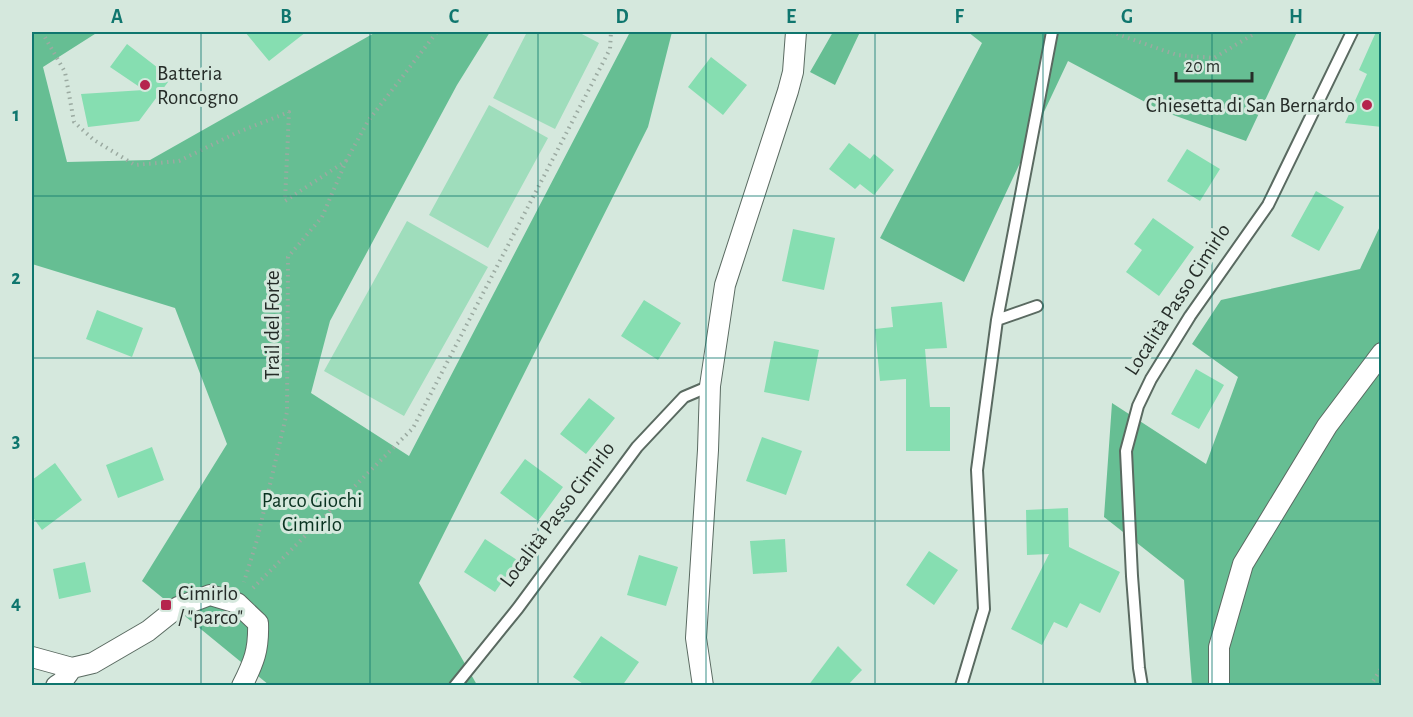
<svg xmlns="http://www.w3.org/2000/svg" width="1413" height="717" font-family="'Alegreya Sans',sans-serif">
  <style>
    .green { fill: #9fddbc }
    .forest { fill: #66be93 }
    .building { fill: #86deb1 }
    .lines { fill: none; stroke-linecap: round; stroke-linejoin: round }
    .lane-casing { stroke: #5a6a61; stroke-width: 14 }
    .street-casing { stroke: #5a6a61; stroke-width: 22 }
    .path { stroke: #9baaa1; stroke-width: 4; stroke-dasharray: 1.5 4.5; stroke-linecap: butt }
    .lane { stroke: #fff; stroke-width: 10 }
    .street { stroke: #fff; stroke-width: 20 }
    .grid { fill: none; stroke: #0f766e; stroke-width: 1.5; stroke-opacity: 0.55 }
    .poi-dot { fill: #b5244d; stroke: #d5e8dd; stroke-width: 2 }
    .labels { text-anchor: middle; stroke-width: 6; stroke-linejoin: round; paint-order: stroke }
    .poi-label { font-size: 21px; fill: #262d29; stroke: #d5e8dd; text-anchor: start }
    .street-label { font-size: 21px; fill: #262d29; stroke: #d5e8dd }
    .park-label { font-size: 21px; fill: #093220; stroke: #d5e8dd }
    .neatline { fill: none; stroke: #0f766e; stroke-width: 2 }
    .grid-label { font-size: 20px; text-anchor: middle; font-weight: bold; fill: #0f766e }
  </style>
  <rect width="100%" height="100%" fill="#d5e8dd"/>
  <path class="green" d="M527,32h51l21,11 -44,86 -62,-31z
    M489,105l59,33 -60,110 -59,-33z
    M407,221l81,46 -84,149 -80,-45z"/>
  <path class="forest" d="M32,32h66l-55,35 24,95 83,-2 226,-128h114l-33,53 -127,236 -19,72 98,63 221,-424h42l-24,95 -229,456 58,102h-208l-127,-104 85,-137 -52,-136 -143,-44z
    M833,32h27l-25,53 -25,-13z
    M968,32h329l-51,109 -84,-30 -94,-50 -104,221 -84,-44 102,-195z
    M1381,224v461h-189l-8,-105 -80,-63 8,-114 94,61 32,-87 -46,-33 29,-44 139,-31z"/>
  <path class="building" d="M245,32h61l-37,29z
    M1376,32h6v95l-37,-4 22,-49 -8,-4z
    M127,44l44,34 -32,43 -51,6 -7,-33 63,-4 -34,-23z
    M711,57l36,28 -24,30 -35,-28z
    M849,143l21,16 4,-5 20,16 -20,25 -14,-11 -5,5 -26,-20z
    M1187,149l33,20 -20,32 -33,-20z
    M1316,191l28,16 -25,44 -28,-15z
    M1153,218l41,29 -35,49 -33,-24 16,-22 -8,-6z
    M793,229l42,9 -11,52 -42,-9z
    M644,300l37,23 -23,37 -37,-24z
    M942,302l5,46 -22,1 5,58h20v44h-44v-72l-26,2 -5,-52 18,-2 -2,-20z
    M97,310l46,18 -11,29 -46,-18z
    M774,341l45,9 -10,51 -45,-9z
    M1196,369l28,16 -25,44 -28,-15z
    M589,398l26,20 -29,36 -26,-20z
    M762,437l40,14 -16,44 -40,-14z
    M152,447l12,33 -46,18 -12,-33z
    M525,459l38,28 -25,34 -38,-28z
    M55,463l27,37 -40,30 -10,-14v-36z
    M1068,508l1,39 51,25 -20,41 -20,-10 -13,25 -13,-6 -12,23 -31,-16 38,-75 -22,1 -1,-45z
    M485,539l32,21 -22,32 -31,-20z
    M785,539l2,33 -34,2 -3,-33z
    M929,551l29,19 -24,35 -28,-20z
    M639,555l39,12 -12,39 -39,-11z
    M85,562l6,30 -32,7 -6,-30z
    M601,636l38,26 -17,24h-36l-13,-9z
    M838,646l24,24 -15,16h-39z"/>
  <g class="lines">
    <defs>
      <path id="lane" d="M997,320l40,-14
        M455,686l63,-78 119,-161 47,-50 26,-11
        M961,686l23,-77 -7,-139 20,-150 55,-288
        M1142,686l-3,-18 -7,-92 -6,-125 12,-45 13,-27 39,-63 78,-111 84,-173"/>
      <path id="street" d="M32,657l40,11 21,-5 55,-32 30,-24 32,-12 27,8 21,20c1,27 -4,39 -16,63
        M56,686l6,-4 10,-14
        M703,686l-7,-48 12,-188 2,-64 15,-101 63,-194 5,-19 3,-40
        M1219,686v-39l24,-83 84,-138 55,-73"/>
    </defs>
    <use href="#lane" class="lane-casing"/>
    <use href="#street" class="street-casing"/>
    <path class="path" d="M42,32l23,40 9,50 20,18 41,25 44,-4 57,-28 53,-21 -4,89 61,-40 -24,56 -34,40 -1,155 -30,128 -13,42
      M1111,32l66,23 37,3 43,-26
      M346,161l22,-40 69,-89
      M253,588l160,-160 197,-379 1,-17
      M1370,686l12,-19"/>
    <use href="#lane" class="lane"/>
    <use href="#street" class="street"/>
  </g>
  <path class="grid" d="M201,32v654M370,32v654M538,32v654M706,32v654M875,32v654M1043,32v654M1212,32v654M32,196h1350M32,358h1350M32,521h1350"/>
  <g class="poi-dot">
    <circle cx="145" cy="85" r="6"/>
    <circle cx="1367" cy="105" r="6"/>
    <rect x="160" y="599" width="12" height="12" rx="3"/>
  </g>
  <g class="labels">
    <g class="poi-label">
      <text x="157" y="80">Batteria<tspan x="157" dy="24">Roncogno</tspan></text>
      <text x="1355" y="112" text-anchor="end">Chiesetta di San Bernardo</text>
      <text x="178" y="600">Cimirlo<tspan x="178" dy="24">/ "parco"</tspan></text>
    </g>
    <g class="street-label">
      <text transform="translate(1177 299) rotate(-57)" y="7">Località Passo Cimirlo</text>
      <text transform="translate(272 325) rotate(-90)" y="7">Trail del Forte</text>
      <text transform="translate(557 514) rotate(-53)" y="7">Località Passo Cimirlo</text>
    </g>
    <g class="park-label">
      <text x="312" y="507">Parco Giochi<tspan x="312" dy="24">Cimirlo</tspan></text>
    </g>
  </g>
  <rect width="1413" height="717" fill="none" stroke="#d5e8dd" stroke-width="66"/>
  <path d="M1176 72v9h76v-9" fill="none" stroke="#262d29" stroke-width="3"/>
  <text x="1185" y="72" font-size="18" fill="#262d29" stroke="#d5e8dd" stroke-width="4.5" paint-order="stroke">20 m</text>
  <rect x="33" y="33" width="1347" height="651" class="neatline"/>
  <g class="grid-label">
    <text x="117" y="23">A</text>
    <text x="286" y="23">B</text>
    <text x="454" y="23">C</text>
    <text x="622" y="23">D</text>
    <text x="791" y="23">E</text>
    <text x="959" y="23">F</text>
    <text x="1127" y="23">G</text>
    <text x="1296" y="23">H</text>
    <text x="16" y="121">1</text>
    <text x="16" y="284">2</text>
    <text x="16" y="447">3</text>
    <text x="16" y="609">4</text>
  </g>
</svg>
